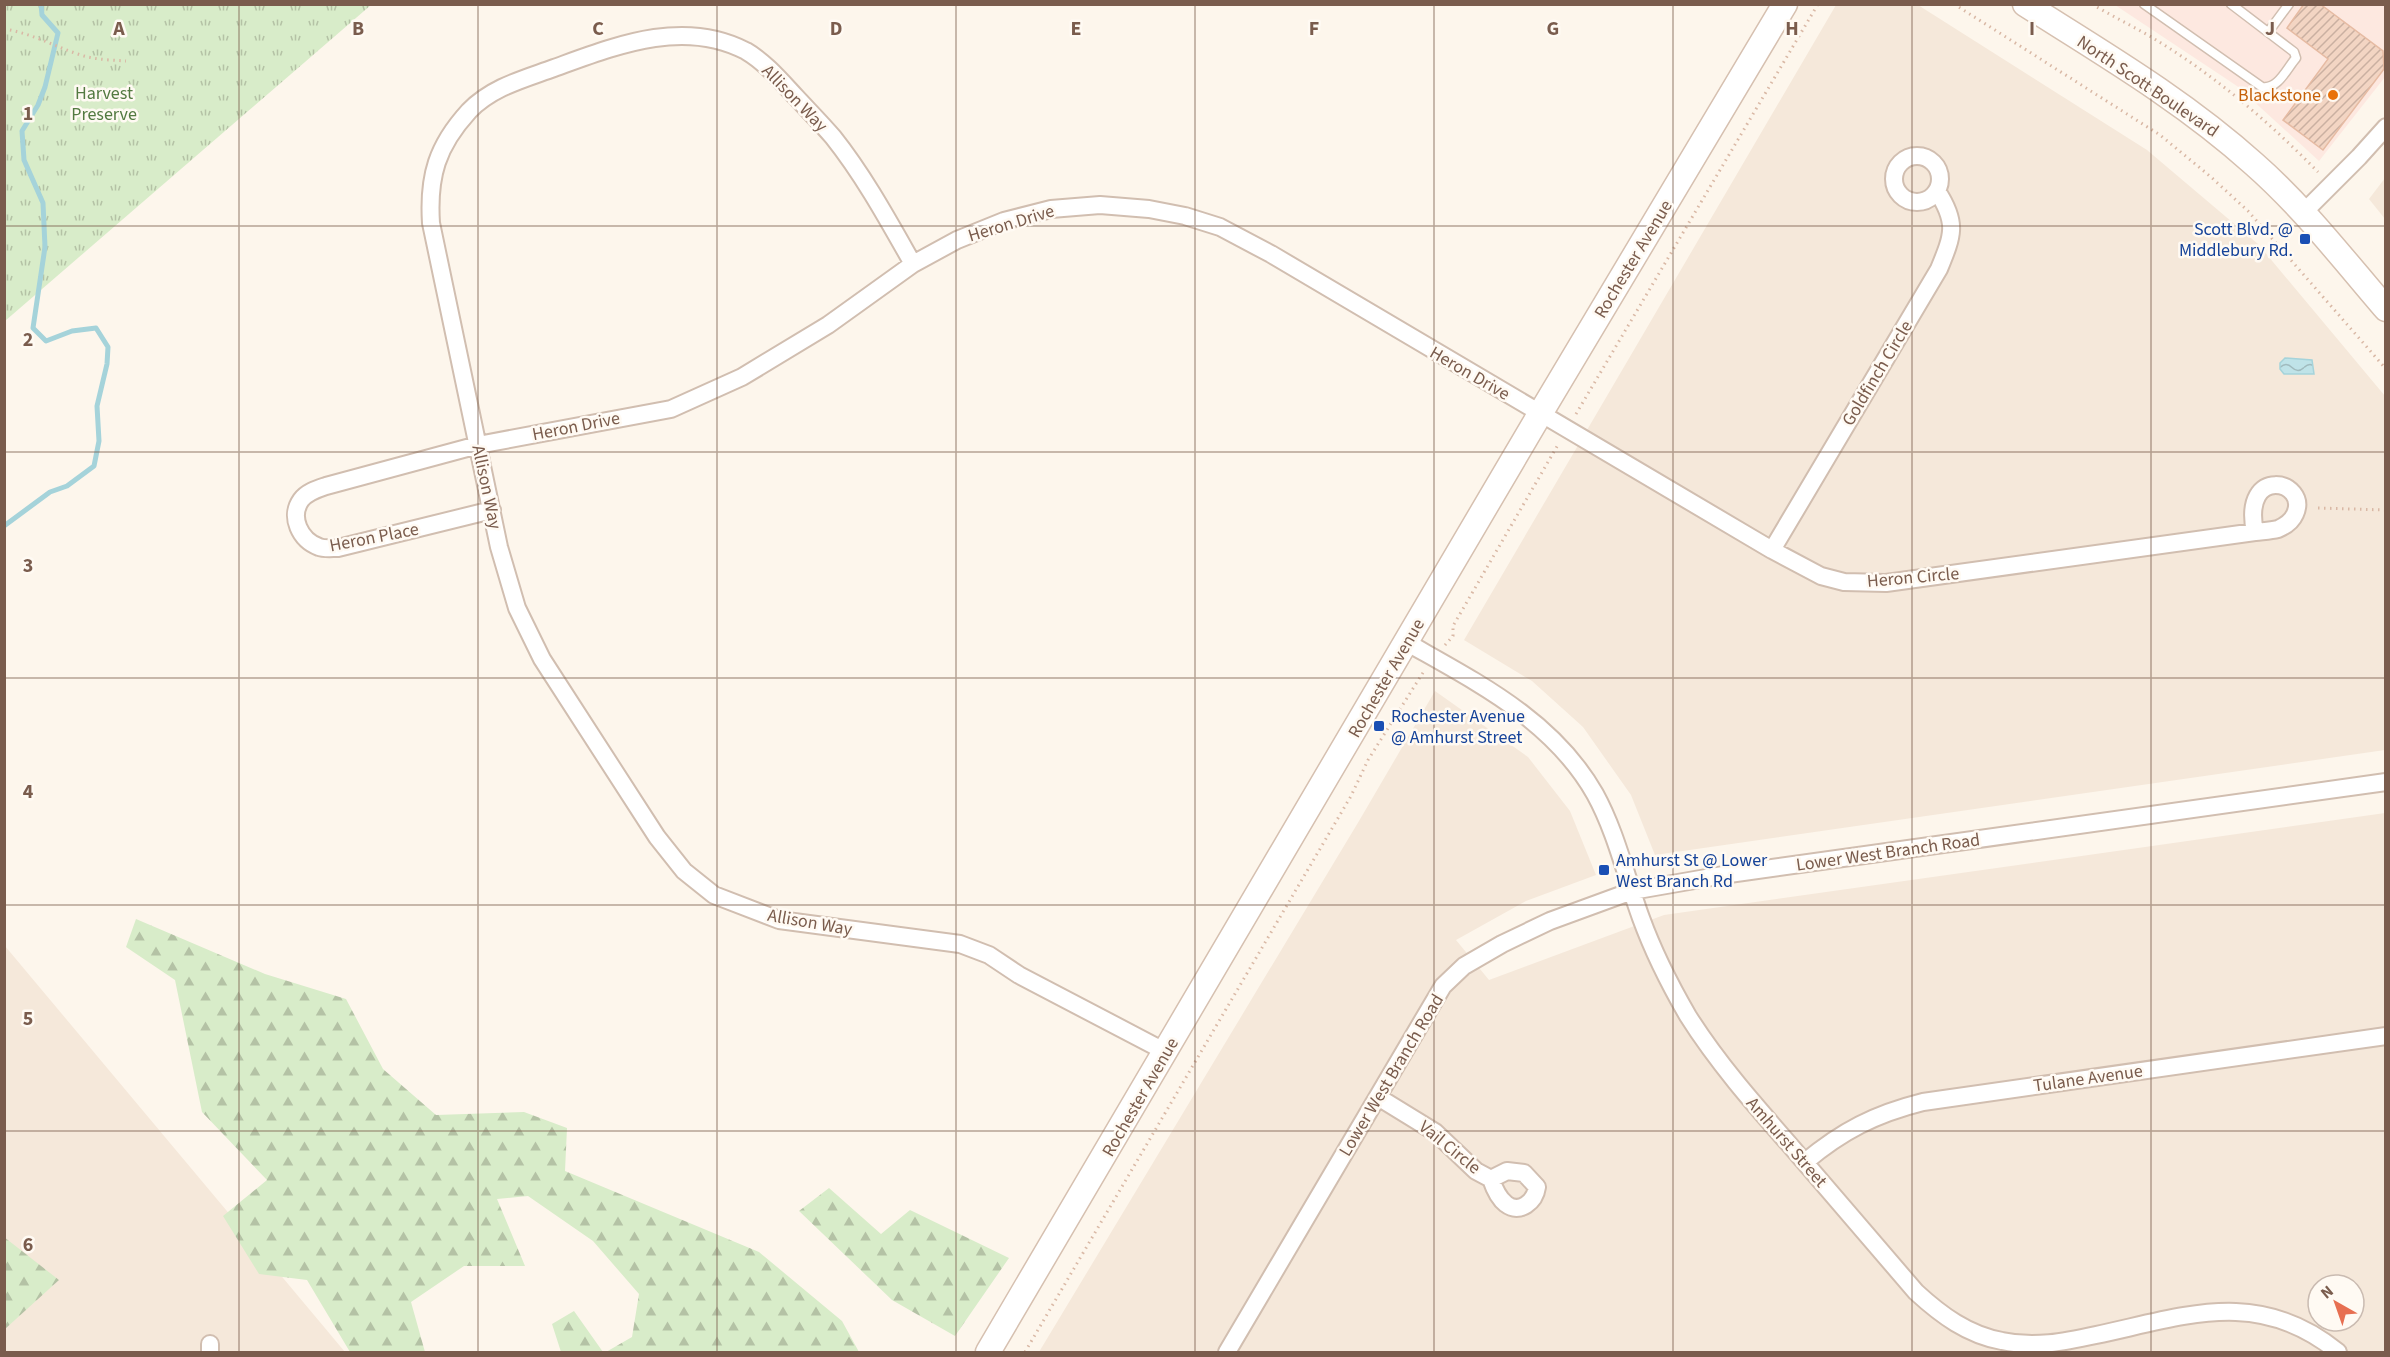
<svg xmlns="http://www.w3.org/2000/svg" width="2390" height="1357" font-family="'Source Sans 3',sans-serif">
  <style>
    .residential { fill: #f5e8da; fill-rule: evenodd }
    .commercial { fill: #fde8e0 }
    .forest { fill: url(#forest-firs) }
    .park { fill: url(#park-tufts) }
    .water { fill: url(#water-waves); stroke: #a5d3da; stroke-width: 1.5 }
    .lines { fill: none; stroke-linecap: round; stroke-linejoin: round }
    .stream { stroke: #a5d3da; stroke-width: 5 }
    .building { fill: url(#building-hatch); stroke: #e6bba3; stroke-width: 1.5 }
    .service-casing { stroke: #d1beb0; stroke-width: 11 }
    .minor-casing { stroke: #d1beb0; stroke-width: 20 }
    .secondary-casing { stroke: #d6c0b0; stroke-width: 27 }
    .path { stroke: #d9b8a5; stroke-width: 3; stroke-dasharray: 1.5 4.5; stroke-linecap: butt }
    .service { stroke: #fff; stroke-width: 8 }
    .minor { stroke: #fff; stroke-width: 16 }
    .secondary { stroke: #fff; stroke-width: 24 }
    .grid { fill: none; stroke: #7a5c4d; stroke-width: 1.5; stroke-opacity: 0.55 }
    .food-dot { fill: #e8710a; stroke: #fffaf3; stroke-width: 2 }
    .transit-dot { fill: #1a4fb4; stroke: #fffaf3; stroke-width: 2 }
    .labels { text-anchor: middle; stroke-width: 5; stroke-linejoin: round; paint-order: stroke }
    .street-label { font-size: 18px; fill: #7a5c4d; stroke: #fffaf3 }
    .park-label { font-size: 18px; fill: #537a41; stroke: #fffaf3 }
    .food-label { font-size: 18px; fill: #c56008; stroke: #fffaf3; text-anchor: end }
    .transit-label { font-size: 18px; fill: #164399; stroke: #fffaf3; text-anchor: start }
    .grid-label { font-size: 20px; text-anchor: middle; font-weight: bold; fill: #7a5c4d; stroke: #fffaf3; stroke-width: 5; stroke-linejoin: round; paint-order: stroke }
  </style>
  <defs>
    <pattern id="forest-firs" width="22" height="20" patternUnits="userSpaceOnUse" patternTransform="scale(1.5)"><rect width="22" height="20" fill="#d8ecc9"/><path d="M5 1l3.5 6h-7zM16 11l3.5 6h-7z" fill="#b4c2a5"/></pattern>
    <pattern id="park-tufts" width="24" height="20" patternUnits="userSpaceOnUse" patternTransform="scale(1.5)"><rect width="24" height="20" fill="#d8ecc9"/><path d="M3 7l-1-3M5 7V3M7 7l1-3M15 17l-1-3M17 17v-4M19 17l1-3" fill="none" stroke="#b4c2a5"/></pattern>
    <pattern id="water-waves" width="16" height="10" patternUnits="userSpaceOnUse" patternTransform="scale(1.5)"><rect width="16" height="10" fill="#bfe3e8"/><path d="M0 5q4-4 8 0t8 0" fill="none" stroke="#a0bbbe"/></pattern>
    <pattern id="building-hatch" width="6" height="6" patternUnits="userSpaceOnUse" patternTransform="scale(1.5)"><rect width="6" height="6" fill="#f3d5c3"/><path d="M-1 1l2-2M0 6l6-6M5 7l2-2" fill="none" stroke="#cab0a1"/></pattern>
  </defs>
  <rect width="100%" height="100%" fill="#fdf6ec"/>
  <path class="residential" d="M1836,5h82l229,145 111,94 127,152v354l-730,105 -24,-60 -48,-68 -51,-46 -68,-41z
    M2385,178v41l-16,-20z
    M1435,691l93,66 42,54 26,64 -70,26 -70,39 33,40 175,-65 721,-102v539h-1346l320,-531zM2318,1285h36v36h-36z
    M5,946l340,406h-340z"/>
  <path class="commercial" d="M2115,5h270v72l-66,84 -82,-75z"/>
  <path class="forest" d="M136,919l129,55 81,25 37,70 53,46 88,-3 43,16 -2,43 194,81 83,69 17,31h-253l26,-15 7,-43 -46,-53 -65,-45 -31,3 28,67h-61l-53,36 14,50h-75l-43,-72 -48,-6 -36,-58 44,-36 -65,-68 -27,-132 -49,-33z
    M829,1188l52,46 29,-24 99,48 -54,78 -63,-36 -93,-89z
    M4,1237l55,43 -54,49h-1z
    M574,1311l29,41h-42l-9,-28z"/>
  <path class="park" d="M5,4h366v1l-366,316z"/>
  <path class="water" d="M2285,358l27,2 2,14h-30l-4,-5v-6z"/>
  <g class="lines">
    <path class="stream" d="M4,526l46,-34 17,-6 27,-20 5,-25 -2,-35 10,-42 1,-17 -12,-19 -24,3 -26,10 -13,-13 12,-81 -2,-44 -19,-43 -2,-29 16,-26 7,-18 13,-54 -16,-18 -1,-11"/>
  </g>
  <path class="building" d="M2304,4h16l63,47 1,18 -61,81 -40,-30 45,-61 -41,-31z"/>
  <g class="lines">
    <defs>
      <path id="service" d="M2144,4l118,83c16,3 25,-19 34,-29l-2,-6 -63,-48
        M2269,31l20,-27"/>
      <path id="minor" d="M1894 179a23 23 0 1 1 46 0a23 23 0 1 1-46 0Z
        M2304,212l55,-55 27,-30
        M913,264c-25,-44 -49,-88 -80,-127 -12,-14 -25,-27 -37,-40 -15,-16 -31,-35 -50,-46 -63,-33 -131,-5 -192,17 -30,11 -62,19 -85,43 -32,35 -41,65 -38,112l68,324 18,61 25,51 115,178 27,34 30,24 65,25 181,24 29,11 30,20 147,77
        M492,510l-154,38c-6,0 -14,1 -19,-1 -19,-7 -30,-30 -18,-47 6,-8 16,-11 25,-14l152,-41 193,-36 71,-32 86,-52 85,-61 44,-24 47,-19 47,-12 49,-4 49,4 36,7 35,11 51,27 501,296 49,26 23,6 42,1 369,-51c7,-1 15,-1 23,-3 7,-3 14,-8 17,-15 15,-33 -54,-50 -40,18
        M1772,550l167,-281c14,-34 19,-46 -2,-78
        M1406,642c72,41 147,78 189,152 21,38 31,83 46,124 12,33 29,67 47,98 29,46 65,87 101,128 42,49 85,99 127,148 25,23 52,43 86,49 32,7 62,1 94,-6 90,-19 162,-48 242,17
        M1378,1097l57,35 41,39 15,8c3,9 7,19 15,25 14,11 29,-3 31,-17l-13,-14 -17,-2 -16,8
        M1805,1162c37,-31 70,-48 118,-60l463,-66
        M210,1344v8
        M1227,1352l216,-366 21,-20 38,-22 48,-23 82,-30 97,-17 657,-92"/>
      <path id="secondary" d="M2025,4c79,50 159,97 229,160 49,43 89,95 132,145
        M988,1352l552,-938 245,-410"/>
    </defs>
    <use href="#service" class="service-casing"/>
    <use href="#minor" class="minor-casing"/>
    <use href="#secondary" class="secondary-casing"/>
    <path class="path" d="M1954,4l206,131 51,42 37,34 138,158
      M2092,4c23,14 47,25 69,39 58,36 110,81 157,129
      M4,29c28,4 53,19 80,27 14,4 29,4 42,5
      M1576,414l242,-410
      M2318,508l68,2
      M1445,645l8,-9v-10l106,-183
      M1025,1352l326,-556 17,-36 56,-89"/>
    <use href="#service" class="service"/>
    <use href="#minor" class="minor"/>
    <use href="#secondary" class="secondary"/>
  </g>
  <path class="grid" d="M239,4v1348M478,4v1348M717,4v1348M956,4v1348M1195,4v1348M1434,4v1348M1673,4v1348M1912,4v1348M2151,4v1348M4,226h2382M4,452h2382M4,678h2382M4,905h2382M4,1131h2382"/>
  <circle class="food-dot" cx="2333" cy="95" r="6"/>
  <g class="transit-dot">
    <rect x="2299" y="233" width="12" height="12" rx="3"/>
    <rect x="1373" y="720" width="12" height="12" rx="3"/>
    <rect x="1598" y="864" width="12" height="12" rx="3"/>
  </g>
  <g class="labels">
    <g class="street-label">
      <text transform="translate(2148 86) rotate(34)" y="6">North Scott Boulevard</text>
      <text transform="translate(795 98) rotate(46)" y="6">Allison Way</text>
      <text transform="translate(1011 223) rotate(-17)" y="6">Heron Drive</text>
      <text transform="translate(1633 259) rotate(-59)" y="6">Rochester Avenue</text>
      <text transform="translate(1470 373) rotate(30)" y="6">Heron Drive</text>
      <text transform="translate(1877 373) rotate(-59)" y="6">Goldfinch Circle</text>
      <text transform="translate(576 426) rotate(-11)" y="6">Heron Drive</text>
      <text transform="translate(487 487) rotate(78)" y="6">Allison Way</text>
      <text transform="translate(374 537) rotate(-11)" y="6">Heron Place</text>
      <text transform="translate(1913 577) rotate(-5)" y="6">Heron Circle</text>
      <text transform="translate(1386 678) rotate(-60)" y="6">Rochester Avenue</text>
      <text transform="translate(1888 852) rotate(-8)" y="6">Lower West Branch Road</text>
      <text transform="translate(810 922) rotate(10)" y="6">Allison Way</text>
      <text transform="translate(1391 1075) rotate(-59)" y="6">Lower West Branch Road</text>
      <text transform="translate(2088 1078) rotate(-8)" y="6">Tulane Avenue</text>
      <text transform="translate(1140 1097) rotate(-60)" y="6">Rochester Avenue</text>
      <text transform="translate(1787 1142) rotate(49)" y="6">Amhurst Street</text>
      <text transform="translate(1450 1147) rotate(39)" y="6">Vail Circle</text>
    </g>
    <g class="park-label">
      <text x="104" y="99">Harvest<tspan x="104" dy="21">Preserve</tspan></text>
    </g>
    <g class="food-label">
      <text x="2321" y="101">Blackstone</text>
    </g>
    <g class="transit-label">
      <text x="2293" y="235" text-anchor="end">Scott Blvd. @<tspan x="2293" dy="21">Middlebury Rd.</tspan></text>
      <text x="1391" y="722">Rochester Avenue<tspan x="1391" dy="21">@ Amhurst Street</tspan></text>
      <text x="1616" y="866">Amhurst St @ Lower<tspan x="1616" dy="21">West Branch Rd</tspan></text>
    </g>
  </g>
  <g class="grid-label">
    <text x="119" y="35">A</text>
    <text x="358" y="35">B</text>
    <text x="598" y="35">C</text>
    <text x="836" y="35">D</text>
    <text x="1076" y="35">E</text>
    <text x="1314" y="35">F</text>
    <text x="1553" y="35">G</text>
    <text x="1792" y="35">H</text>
    <text x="2032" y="35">I</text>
    <text x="2270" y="35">J</text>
    <text x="28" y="120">1</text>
    <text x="28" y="346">2</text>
    <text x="28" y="572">3</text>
    <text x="28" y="798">4</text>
    <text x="28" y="1025">5</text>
    <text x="28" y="1251">6</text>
  </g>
  <rect width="2390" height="1357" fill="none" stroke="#7a5c4d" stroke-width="12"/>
  <g transform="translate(2336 1303) rotate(320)"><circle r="28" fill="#fffaf3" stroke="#cabbb1" stroke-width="1.5"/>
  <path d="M0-4.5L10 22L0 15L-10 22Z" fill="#e76f51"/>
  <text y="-9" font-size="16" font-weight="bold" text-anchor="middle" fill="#7a5c4d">N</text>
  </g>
</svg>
